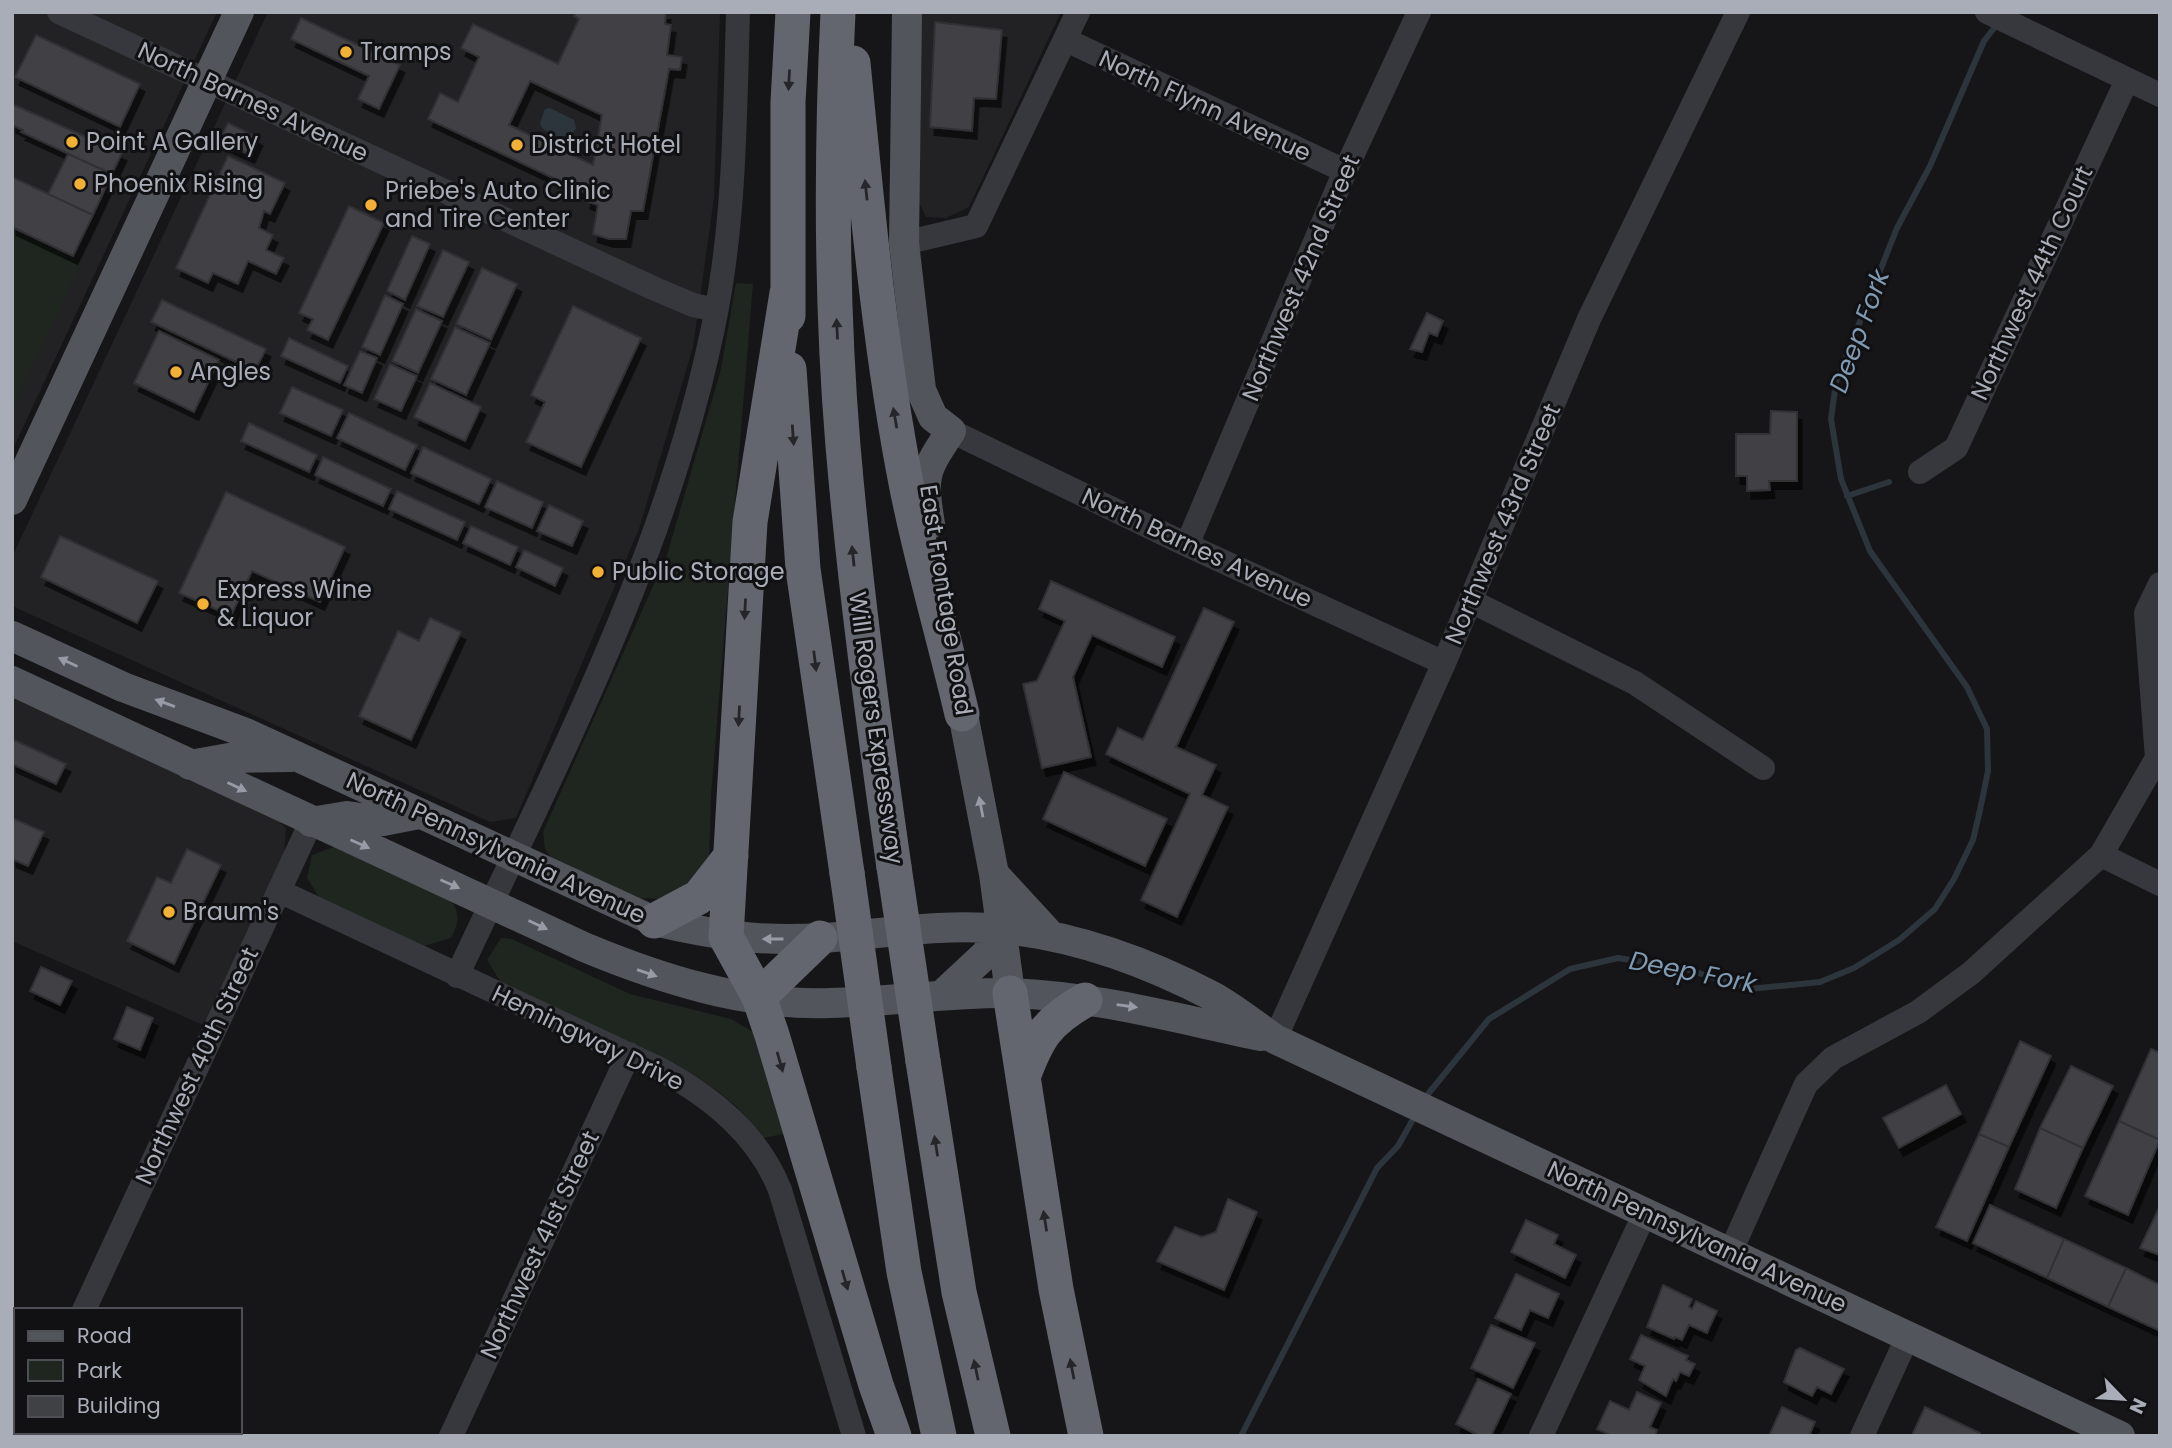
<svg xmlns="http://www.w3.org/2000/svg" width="2172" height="1448" font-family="Poppins,sans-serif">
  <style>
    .built { fill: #222225 }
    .green { fill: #1e261f }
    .water { fill: #2c353c }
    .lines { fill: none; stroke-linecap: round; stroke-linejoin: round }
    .stream { stroke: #2c353c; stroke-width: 6 }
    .building { fill: #404145; stroke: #303034; stroke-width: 2; fill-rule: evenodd; filter: url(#shadow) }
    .minor { stroke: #37383d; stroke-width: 24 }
    .major { stroke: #53555c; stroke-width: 30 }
    .highway { stroke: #63666e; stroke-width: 35 }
    .highway-bridge { stroke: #63666e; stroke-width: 35 }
    .oneway { fill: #26262a }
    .oneway2 { fill: #979ba6 }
    .poi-dot { fill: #f2b134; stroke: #111113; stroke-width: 2.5 }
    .labels { text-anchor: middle; stroke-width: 6; stroke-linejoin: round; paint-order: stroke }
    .poi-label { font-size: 24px; fill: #a8adb8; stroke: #111113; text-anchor: start }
    .street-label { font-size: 24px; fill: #a8adb8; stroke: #111113 }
    .water-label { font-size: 26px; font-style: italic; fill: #7f9bb3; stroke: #111113 }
  </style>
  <defs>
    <filter id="shadow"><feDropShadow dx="4.5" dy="8" stdDeviation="0" flood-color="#0009"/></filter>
  </defs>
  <rect width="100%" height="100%" fill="#161618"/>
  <path class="built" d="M12,12h205l-205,439z
    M268,12h452l-6,186 -21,149 -54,182 -123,289 -26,4 -478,-216v-49z
    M919,12h142l-92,195 -23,11 -20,-1 -14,-29z
    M12,696l253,113 21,19 -2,26 -81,171 -191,-84z"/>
  <path class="green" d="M12,229l70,32 -70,148z
    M736,283l17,1 -42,512 -2,65 -16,25 -29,13 -27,-1 -81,-35 -11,-14 -2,-17 124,-277 54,-186z
    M339,845l110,52c11,16 11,24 2,41l-27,8 -105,-49 -12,-19 5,-23z
    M501,938l11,1 118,55 101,25 22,13 14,20 21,81 -25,5 -26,-31 -22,-18 -39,-25 -176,-83 -13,-21z"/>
  <path class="water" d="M550,108l24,12 2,8 -5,8h-18l-11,-8 -2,-5 5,-14z"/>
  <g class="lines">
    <path class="stream" d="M1847,496l42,-14
      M1424,1099l65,-80 81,-50 48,-11 68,11 63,20 71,-7 34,-14 45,-28 36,-31 19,-30 19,-39 7,-30 8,-39 -1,-42 -20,-42 -97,-136 -29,-72 -10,-60 5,-37 61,-154 33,-62 54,-125 14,-18
      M1241,1436l136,-268 21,-22 18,-32"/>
  </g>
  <path class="building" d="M576,12h90l-1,12 6,1 -4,30 15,2 -2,13 -11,-1 -26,142h-12l-5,28h-17l-16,-5 5,-29 -12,-4 1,-7 -159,-75 12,-26 18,9 21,-45 -18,-9 12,-24 85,40 21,-45 -5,-3zM530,81l72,34 -9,50 -84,-40z
    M301,18l99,47 -21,44 -21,-10 11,-23 -78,-37z
    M935,22l67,8 -6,69 -22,-1 -2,33 -42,-4z
    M36,35l104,49 -20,43 -105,-50z
    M12,104l110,49 -10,21 -91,-42 2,-2 -11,-5z
    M228,123l30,15 -8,17 -31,-14z
    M68,154l44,20 -19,41 -45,-21z
    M228,156l57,27 -15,31 -6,-3 -5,17 14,7 -7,15 18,8 -8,16 -28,-13 -10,23 -25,-11 -5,10 -32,-15z
    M12,177l81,38 -20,41 -61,-29z
    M349,206l35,17 -56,117 -21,-10 6,-11 -14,-6z
    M412,236l18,8 -25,56 -18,-9z
    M443,250l26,12 -26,55 -26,-11z
    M482,268l35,16 -26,56 -35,-16z
    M385,295l18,9 -23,51 -18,-8z
    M162,300l104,49 -11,22 -104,-49z
    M573,306l68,32 -60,129 -55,-25 19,-40 -14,-7z
    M416,309l26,12 -24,52 -26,-12z
    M1427,313l16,8 -6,15 -8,-3 -7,19 -12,-3z
    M455,327l35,16 -24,52 -35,-16z
    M159,331l60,29 -25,52 -60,-29z
    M289,338l59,28 -8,17 -59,-27z
    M360,351l17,7 -15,35 -18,-8z
    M390,364l27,12 -16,35 -27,-12z
    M430,383l51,24 -16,34 -51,-24z
    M292,387l51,23 -12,26 -51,-23z
    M1771,411l26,1v69h-28l1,9 -23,1v-15h-11v-42h34z
    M349,413l68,32 -12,25 -68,-32z
    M249,423l68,32 -8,17 -68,-31z
    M423,447l68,32 -12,25 -68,-31z
    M323,457l68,32 -8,17 -68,-31z
    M497,481l46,21 -11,26 -47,-21z
    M397,491l68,31 -8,18 -68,-31z
    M226,492l119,55 -25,55 -68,-31 -21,45 -52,-23z
    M549,505l34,16 -11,25 -35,-15z
    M471,526l47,21 -8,18 -47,-22z
    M60,536l98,45 -21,42 -96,-46z
    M524,550l39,18 -8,18 -39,-19z
    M1051,581l124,56 -13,30 -70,-32 -19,42 18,80 -49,11 -19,-84 14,-3 28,-60 -26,-12z
    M1204,608l30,14 -58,125 40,18 -14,30 26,12 -51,110 -36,-17 49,-106 -84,-40 12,-26 25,12z
    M430,618l31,14 -50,108 -52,-24 39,-85 21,10z
    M12,739l54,25 -10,20 -44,-20z
    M1064,772l103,47 -22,47 -102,-47z
    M12,818l32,14 -16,34 -16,-7z
    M187,849l34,16 -47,99 -47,-23 30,-64 14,6z
    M41,967l31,14 -12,24 -30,-14z
    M127,1007l26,11 -13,32 -26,-11z
    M2020,1041l31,15 -42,91 -30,-13z
    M2151,1049l9,4v87l-41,-19z
    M2071,1066l42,20 -30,62 -43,-20z
    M1946,1085l15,29 -62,34 -16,-30z
    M2119,1121l41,19 -32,75 -43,-19z
    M2040,1128l43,20 -27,60 -41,-19z
    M1979,1134l30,13 -42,94 -31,-14z
    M1228,1199l29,13 -33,78 -67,-29 18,-34 27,10 14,-5z
    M1990,1205l74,34 -17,39 -74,-35z
    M2160,1206v49l-20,-7z
    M1526,1220l32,15 -4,9 22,11 -11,23 -54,-26z
    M2064,1239l62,29 -18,39 -61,-29z
    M2126,1268l34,17v46l-52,-24z
    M1516,1274l43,20 -11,24 -18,-8 -9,20 -26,-12z
    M1663,1285l29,14 -3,8 3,2 4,-8 21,10 -10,22 -18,-8 -7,15 -7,-3 -1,2 -27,-12z
    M1491,1325l44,18 -22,45 -42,-20z
    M1641,1335l47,21 -2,4 9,4 -6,12 -9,-4 -4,9 -3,-2 -7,17 -27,-16 6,-14 -15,-7z
    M1800,1348l44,21 -13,25 -14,-7 -5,9 -28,-14 12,-32z
    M1478,1379l33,15 -20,42h-11l-24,-12z
    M1637,1392l24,11 -11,24 7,3 -2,6h-43l-15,-7 13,-28 19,9z
    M1782,1407l33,15 -6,14h-40z
    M1925,1407l55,26 -1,3h-64l-2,-3z"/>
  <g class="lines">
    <path class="minor" d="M59,12l594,276 40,17 23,5
      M1987,12l173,83
      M1066,40l279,131
      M904,243l72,-17 102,-214
      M951,431l236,114 257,118
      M1920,472l36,-24 171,-368
      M1187,545l158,-374 74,-159
      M1471,601l164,82 128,85
      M2101,855l59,29
      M279,891l381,178c51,28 98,65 120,121l74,246
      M457,976c101,-216 213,-427 259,-663 19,-99 19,-201 22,-301
      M1275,1039l169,-376 145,-344 149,-307
      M1730,1253l76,-169 27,-26 85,-46 53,-39 130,-118 56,-97 -11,-145 14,-29
      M84,1310l227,-488
      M25,1436l2,-4
      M451,1436l178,-382
      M1541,1436l104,-223
      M1862,1436l46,-100"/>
    <path class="major" d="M907,12l-3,231 17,147 12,27 18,14c-27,41 -29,44 -21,93
      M12,500l227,-488
      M12,636l111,51 123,46 408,188c60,14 106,21 168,17 60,-4 120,-15 181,-9 73,7 146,34 211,68 21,12 41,28 61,42l845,397
      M12,681l572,266c77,32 161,59 246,56 61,-1 120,-11 181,-10 85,3 167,26 250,43
      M959,693l35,181 16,119
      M190,765l39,-7 62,-1
      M311,822l36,-6 36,5 36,-7
      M994,874l57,62
      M942,995l44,-41 15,-25"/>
    <path class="highway" d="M838,12c-7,145 -7,290 5,434 12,141 31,281 51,421
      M853,63c14,141 26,281 53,420 15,77 38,154 56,231
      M787,293l-37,229 -24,415 33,60 13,38 104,350 18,51
      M788,316v-214l5,-90
      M789,369l14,200 44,304
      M654,921l45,-24 32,-41
      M1010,993l46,296 30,147
      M759,997l61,-59
      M923,1061l36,231 34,144
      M874,1067l30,205 35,164
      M1023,1077c15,-41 24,-55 62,-77"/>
    <path class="highway-bridge" d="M894,867l29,194
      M847,873l27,194"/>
  </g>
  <defs><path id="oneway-solid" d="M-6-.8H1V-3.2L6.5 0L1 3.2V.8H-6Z" transform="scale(1.75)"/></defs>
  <g class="oneway">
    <use href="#oneway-solid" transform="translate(789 80) rotate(93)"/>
    <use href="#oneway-solid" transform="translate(866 190) rotate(-96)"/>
    <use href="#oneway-solid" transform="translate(837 329) rotate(-93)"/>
    <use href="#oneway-solid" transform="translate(895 418) rotate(-100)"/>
    <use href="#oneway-solid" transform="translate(793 435) rotate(86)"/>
    <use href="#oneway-solid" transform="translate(853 556) rotate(-96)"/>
    <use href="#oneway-solid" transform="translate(745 609) rotate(93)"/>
    <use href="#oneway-solid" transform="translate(815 661) rotate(83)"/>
    <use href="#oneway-solid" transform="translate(739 716) rotate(93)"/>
    <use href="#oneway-solid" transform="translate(780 1062) rotate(74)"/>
    <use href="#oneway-solid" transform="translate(936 1146) rotate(-99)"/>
    <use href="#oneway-solid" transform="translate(1045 1221) rotate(-99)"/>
    <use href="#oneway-solid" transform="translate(845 1280) rotate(74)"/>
    <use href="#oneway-solid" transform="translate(1072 1369) rotate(-101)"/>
    <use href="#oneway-solid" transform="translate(976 1370) rotate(-102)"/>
  </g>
  <g class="oneway2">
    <use href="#oneway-solid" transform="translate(68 662) rotate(-155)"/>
    <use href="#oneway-solid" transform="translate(165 703) rotate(-160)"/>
    <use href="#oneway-solid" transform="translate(237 787) rotate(25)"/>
    <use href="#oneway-solid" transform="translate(981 807) rotate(-101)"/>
    <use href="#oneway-solid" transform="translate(360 844) rotate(24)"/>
    <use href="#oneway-solid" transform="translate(450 884) rotate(24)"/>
    <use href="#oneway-solid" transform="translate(538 925) rotate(25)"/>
    <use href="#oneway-solid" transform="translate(773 939) rotate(180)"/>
    <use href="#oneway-solid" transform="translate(647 973) rotate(19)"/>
    <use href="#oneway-solid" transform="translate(1127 1006) rotate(8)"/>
  </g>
  <g class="poi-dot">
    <circle cx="346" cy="52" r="7"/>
    <circle cx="72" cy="142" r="7"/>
    <circle cx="517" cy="145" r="7"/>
    <circle cx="80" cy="184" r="7"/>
    <circle cx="371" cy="205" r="7"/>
    <circle cx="176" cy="372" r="7"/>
    <circle cx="598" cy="572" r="7"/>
    <circle cx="203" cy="604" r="7"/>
    <circle cx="169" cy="912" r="7"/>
  </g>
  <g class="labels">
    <g class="poi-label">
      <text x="360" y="60">Tramps</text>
      <text x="86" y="150">Point A Gallery</text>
      <text x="531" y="153">District Hotel</text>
      <text x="94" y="192">Phoenix Rising</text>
      <text x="385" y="199">Priebe's Auto Clinic<tspan x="385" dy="28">and Tire Center</tspan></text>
      <text x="190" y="380">Angles</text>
      <text x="612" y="580">Public Storage</text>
      <text x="217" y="598">Express Wine<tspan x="217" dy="28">&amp; Liquor</tspan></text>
      <text x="183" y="920">Braum's</text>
    </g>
    <g class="street-label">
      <text transform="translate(253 102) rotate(25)" y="8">North Barnes Avenue</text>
      <text transform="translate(1205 106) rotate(25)" y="8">North Flynn Avenue</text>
      <text transform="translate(1301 278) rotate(-67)" y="8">Northwest 42nd Street</text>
      <text transform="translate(2032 283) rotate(-65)" y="8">Northwest 44th Court</text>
      <text transform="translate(1503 524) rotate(-67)" y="8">Northwest 43rd Street</text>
      <text transform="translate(1197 548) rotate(25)" y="8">North Barnes Avenue</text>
      <text transform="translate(946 600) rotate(81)" y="8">East Frontage Road</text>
      <text transform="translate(876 728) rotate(82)" y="8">Will Rogers Expressway</text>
      <text transform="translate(496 848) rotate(25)" y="8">North Pennsylvania Avenue</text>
      <text transform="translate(588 1038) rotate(26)" y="8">Hemingway Drive</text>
      <text transform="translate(197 1066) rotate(-65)" y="8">Northwest 40th Street</text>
      <text transform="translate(1697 1237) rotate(25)" y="8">North Pennsylvania Avenue</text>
      <text transform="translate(540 1245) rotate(-65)" y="8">Northwest 41st Street</text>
    </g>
    <g class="water-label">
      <text transform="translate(1859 331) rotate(-70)" y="9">Deep Fork</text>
      <text transform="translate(1693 972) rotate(11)" y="9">Deep Fork</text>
    </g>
  </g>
  <rect width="2172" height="1448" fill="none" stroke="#a8adb8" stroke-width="28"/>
  <rect x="14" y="1308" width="228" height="126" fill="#111113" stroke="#4d4f55" stroke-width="2"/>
  <rect x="28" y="1331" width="35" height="10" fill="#53555c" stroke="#4d4f55" stroke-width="2"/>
  <text x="77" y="1343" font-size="21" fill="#a8adb8">Road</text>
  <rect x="28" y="1360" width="35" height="21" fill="#1e261f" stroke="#4d4f55" stroke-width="2"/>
  <text x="77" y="1378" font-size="21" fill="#a8adb8">Park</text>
  <rect x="28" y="1396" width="35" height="21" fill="#404145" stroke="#4d4f55" stroke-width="2"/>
  <text x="77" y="1413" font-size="21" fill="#a8adb8">Building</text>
  <g transform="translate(2123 1399) rotate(115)" stroke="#111113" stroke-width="5" paint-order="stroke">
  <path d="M0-5L12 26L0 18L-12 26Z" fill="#a8adb8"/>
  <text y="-10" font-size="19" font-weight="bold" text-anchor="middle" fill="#a8adb8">N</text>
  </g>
</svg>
